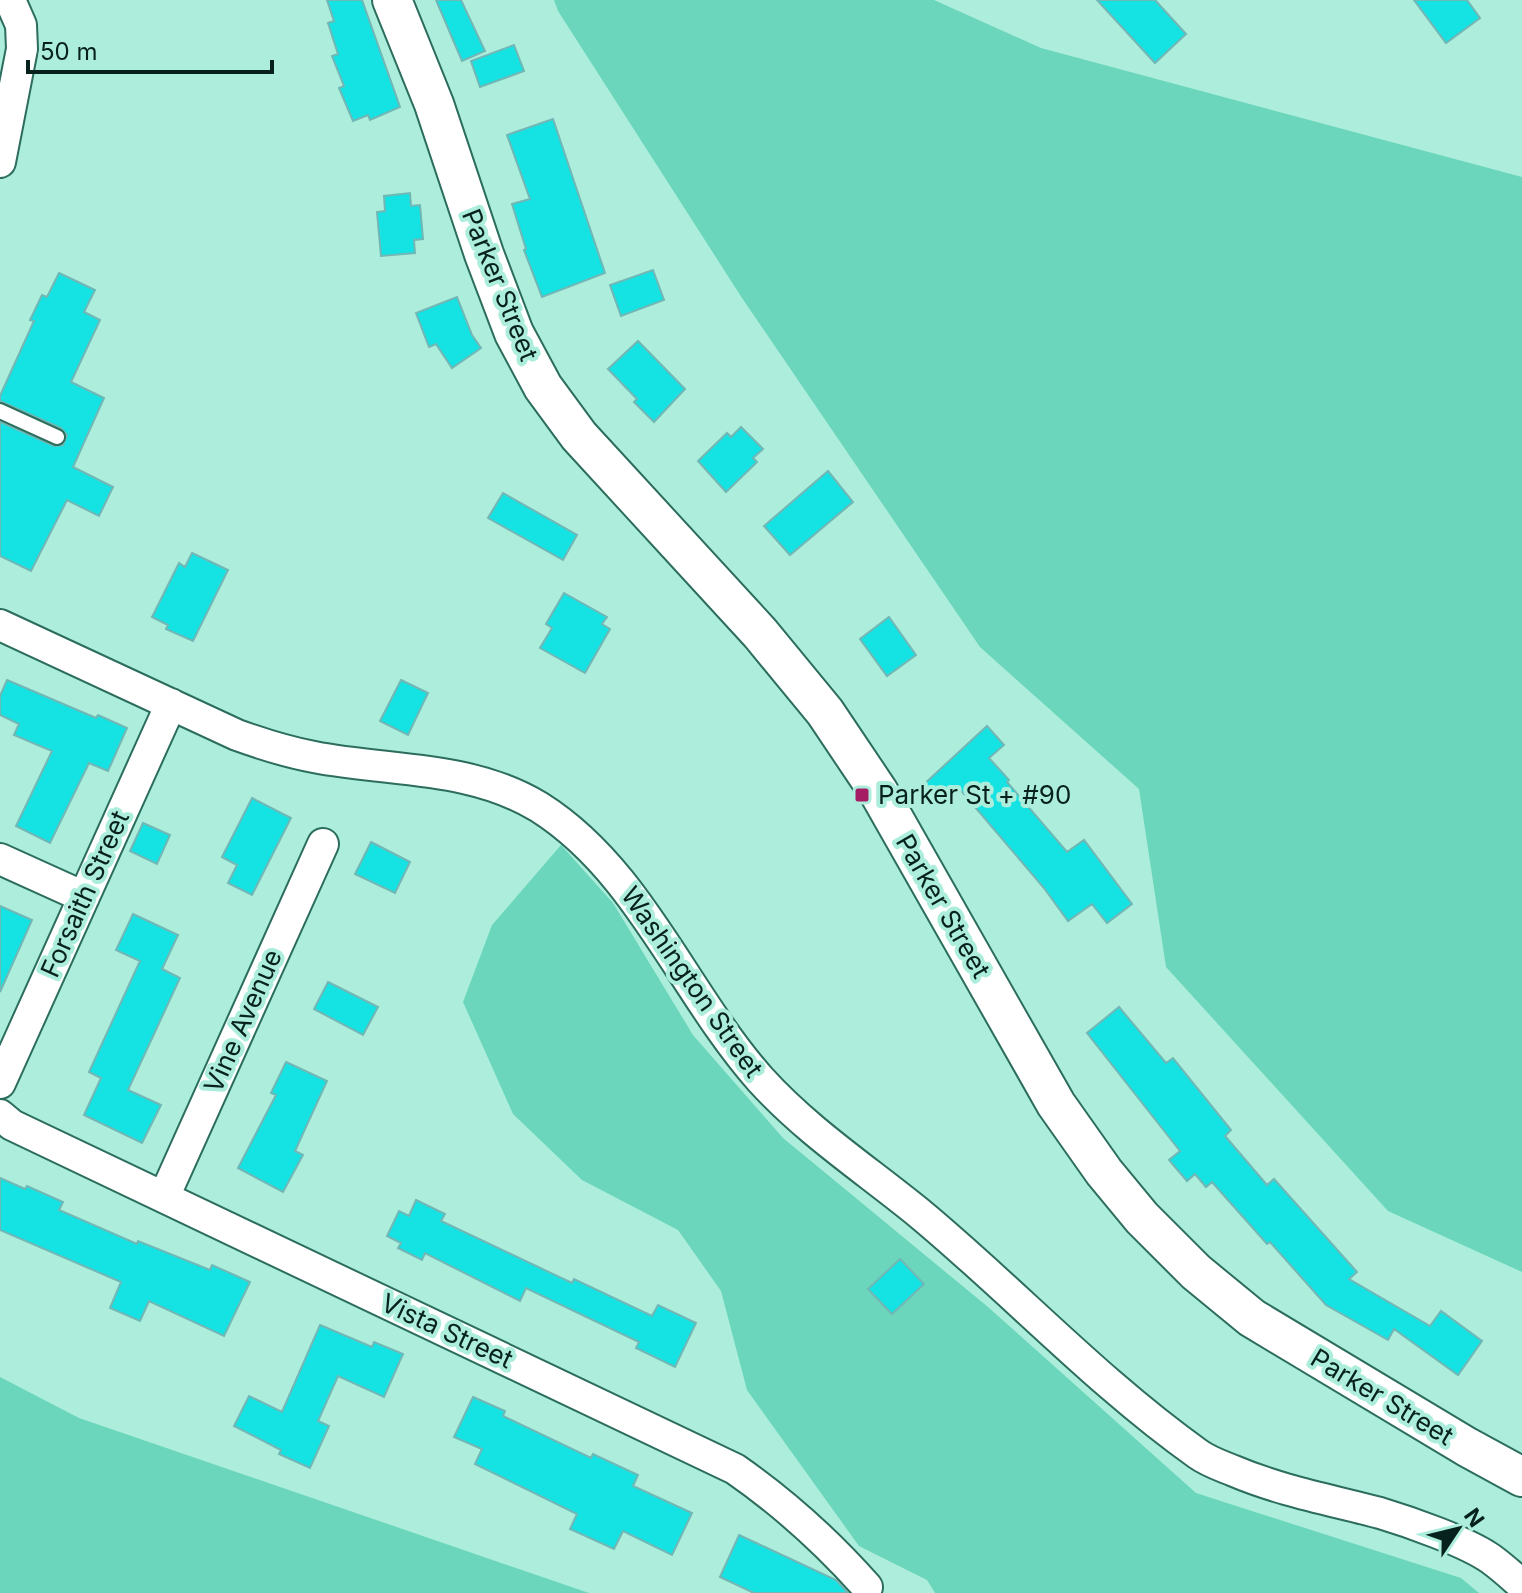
<svg xmlns="http://www.w3.org/2000/svg" width="1522" height="1593" font-family="Inter,sans-serif">
  <style>
    .green { fill: #6bd6bb }
    .building { fill: #15e2e2; stroke: #70b7b6; stroke-width: 2 }
    .lines { fill: none; stroke-linecap: round; stroke-linejoin: round }
    .service-casing { stroke: #2c6d5d; stroke-width: 18 }
    .minor-casing { stroke: #2c6d5d; stroke-width: 34 }
    .tertiary-casing { stroke: #2c6d5d; stroke-width: 42 }
    .service { stroke: #fff; stroke-width: 14 }
    .minor { stroke: #fff; stroke-width: 30 }
    .tertiary { stroke: #fff; stroke-width: 38 }
    .poi-dot { fill: #a51c64; stroke: #aceedb; stroke-width: 3 }
    .labels { text-anchor: middle; stroke-width: 8; stroke-linejoin: round; paint-order: stroke }
    .street-label { font-size: 26px; fill: #07221c; stroke: #aceedb }
    .poi-label { font-size: 26px; fill: #07221c; stroke: #aceedb; text-anchor: start }
  </style>
  <rect width="100%" height="100%" fill="#aceedb"/>
  <path class="green" d="M554,0h380l107,48 481,129v1095l-134,-61 -222,-244 -27,-178 -159,-142 -238,-349 -184,-287z
    M561,845l52,58 80,132 90,103 205,169 208,186 265,85 18,15h-544l-8,-13 -68,-34 -112,-156 -26,-99 -43,-61 -96,-50 -69,-66 -50,-112 29,-77z
    M0,1377l79,41 510,175h-589z"/>
  <path class="building" d="M327,0h35l38,107 -30,13 -2,-5 -15,6 -14,-33 5,-2 -12,-30 6,-2 -10,-31 6,-2z
    M436,0h25l24,51 -23,10z
    M1097,0h58l31,34 -31,29z
    M1414,0h53l13,18 -34,25z
    M514,45l10,26 -44,16 -9,-26z
    M553,119l52,154 -63,24 -18,-47 2,-1 -14,-45 18,-5 -23,-64z
    M410,193l1,13 9,-1 3,34 -9,1 1,13 -34,3 -4,-44 8,-1 -1,-15z
    M653,270l11,30 -43,16 -11,-31z
    M59,273l36,17 -11,22 16,8 -29,62 33,16 -31,69 40,20 -14,29 -32,-16 -36,71 -31,-15v-134l54,24 9,-1 4,-10 -6,-7 -61,-27v-5l34,-75 -4,-1 12,-25 5,2z
    M457,297l15,38 9,13 -29,20 -16,-24 -7,3 -13,-34z
    M638,341l47,48 -31,33 -20,-20 3,-3 -29,-30z
    M741,427l22,22 -10,9 4,4 -31,30 -28,-31 29,-28 4,4z
    M828,471l25,31 -63,53 -26,-29z
    M503,493l74,42 -14,25 -75,-42z
    M192,553l36,17 -35,71 -27,-12 2,-4 -16,-8 27,-54 6,4z
    M564,593l43,24 -5,7 8,5 -25,44 -45,-25 12,-20 -6,-4z
    M889,617l27,38 -29,21 -27,-37z
    M7,680l89,38 2,-3 29,13 -19,43 -19,-8 -39,80 -34,-17 36,-75 -38,-16 5,-11 -19,-9v-19z
    M401,680l27,13 -20,42 -28,-14z
    M987,726l17,19 -15,13 20,22 -2,2 60,70 17,-12 48,64 -25,19 -15,-19 -24,17 -24,-33 -86,-101 -21,16 -15,-17z
    M252,798l39,20 -39,77 -24,-12 9,-18 -15,-8z
    M143,823l27,12 -13,29 -27,-13z
    M371,842l39,20 -15,31 -40,-19z
    M0,906l32,14 -32,72z
    M133,914l45,21 -16,34 18,9 -52,112 33,15 -19,38 -58,-28 17,-37 -12,-6 51,-111 -24,-11z
    M328,982l50,25 -15,28 -49,-26z
    M1119,1007l47,56 7,-5 58,72 -6,6 42,49 7,-6 83,93 -8,7 81,47 11,-15 41,30 -24,34 -64,-46 -6,11 -62,-35 -56,-63 -3,2 -55,-62 -6,5 -11,-13 -8,7 -18,-21 11,-9 -93,-118z
    M286,1062l41,19 -32,70 8,4 -20,37 -45,-24 38,-73 -5,-2z
    M0,1178l25,11 2,-3 36,16 -4,8 78,34 1,-3 72,29 2,-5 38,17 -26,54 -75,-35 -9,20 -30,-13 11,-26 -121,-52z
    M416,1200l29,14 -4,7 131,62 2,-4 78,37 6,-11 38,18 -21,44 -39,-19 3,-6 -113,-54 -6,13 -95,-48 -3,7 -24,-12 3,-5 -14,-7 12,-25 10,5z
    M900,1259l24,25 -32,30 -24,-25z
    M320,1325l52,22 2,-5 29,12 -19,43 -46,-21 -20,45 11,5 -19,42 -31,-14 2,-4 -47,-24 15,-30 33,16z
    M473,1397l32,14 -2,5 88,42 2,-4 45,21 -5,11 59,27 -20,42 -49,-24 -9,18 -44,-20 7,-15 -102,-50 7,-15 -28,-12z
    M739,1535l97,45 12,13h-94l-34,-16z"/>
  <g class="lines">
    <defs>
      <path id="service" d="M0,411l57,26"/>
      <path id="minor" d="M0,162l22,-113 -1,-24 -11,-25
        M0,625l237,110c25,9 50,17 77,22 76,15 156,8 225,50 100,63 144,185 221,272 47,52 105,90 159,134 94,78 179,170 279,241 11,8 24,12 36,17 47,20 97,29 146,42 30,9 87,29 111,46 11,8 21,17 31,26
        M0,859l84,38
        M0,1083l171,-379
        M0,1115l12,10 723,344c49,34 92,73 132,118
        M164,1197l159,-353"/>
      <path id="tertiary" d="M392,0l42,104 50,150 30,79 29,54 36,49 181,197 65,79 53,79 178,313 48,68 38,46 54,54 56,46 215,129 55,30"/>
    </defs>
    <use href="#service" class="service-casing"/>
    <use href="#minor" class="minor-casing"/>
    <use href="#tertiary" class="tertiary-casing"/>
    <use href="#service" class="service"/>
    <use href="#minor" class="minor"/>
    <use href="#tertiary" class="tertiary"/>
  </g>
  <rect class="poi-dot" x="854" y="787" width="16" height="16" rx="4"/>
  <g class="labels">
    <g class="street-label">
      <text transform="translate(500 285) rotate(68)" y="9">Parker Street</text>
      <text transform="translate(85 894) rotate(-66)" y="9">Forsaith Street</text>
      <text transform="translate(943 906) rotate(60)" y="9">Parker Street</text>
      <text transform="translate(692 982) rotate(55)" y="9">Washington Street</text>
      <text transform="translate(243 1021) rotate(-66)" y="9">Vine Avenue</text>
      <text transform="translate(447 1331) rotate(25)" y="9">Vista Street</text>
      <text transform="translate(1382 1397) rotate(31)" y="9">Parker Street</text>
    </g>
    <g class="poi-label">
      <text x="878" y="804">Parker St + #90</text>
    </g>
  </g>
  <g transform="translate(1458 1529) rotate(55)" stroke="#aceedb" stroke-width="6" paint-order="stroke">
  <path d="M0-6L14 30L0 20L-14 30Z" fill="#07221c"/>
  <text y="-12" font-size="22" font-weight="bold" text-anchor="middle" fill="#07221c">N</text>
  </g>
  <path d="M28 60v12h244v-12" fill="none" stroke="#07221c" stroke-width="4"/>
  <text x="40" y="60" font-size="24" fill="#07221c" stroke="#aceedb" stroke-width="6" paint-order="stroke">50 m</text>
</svg>
